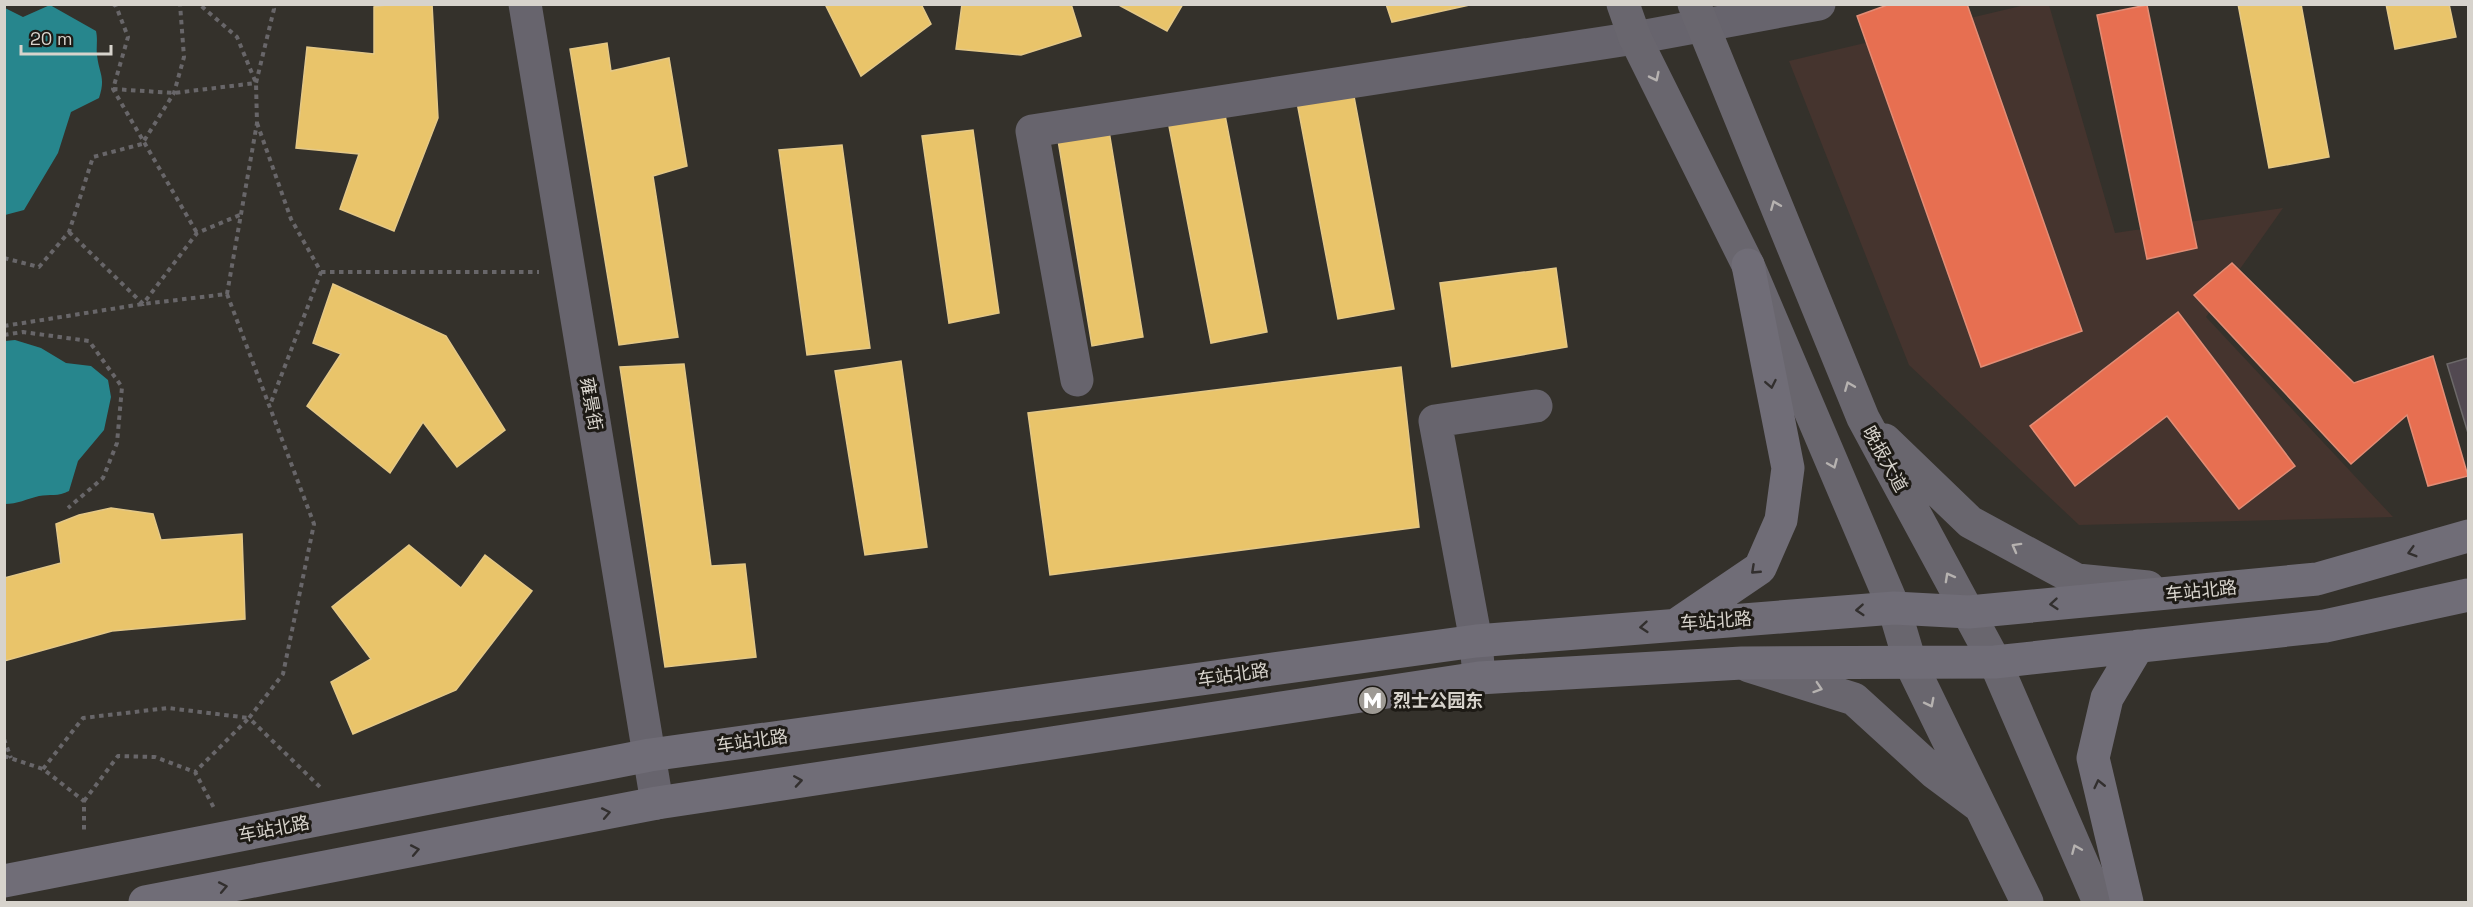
<svg xmlns="http://www.w3.org/2000/svg" width="2473" height="907" font-family="'Space Grotesk','Noto Sans SC',sans-serif">
  <style>
    .commercial { fill: #45342e }
    .water { fill: #27868d }
    .homes { fill: #e9c46a; stroke: #e4c887; stroke-width: 1.5 }
    .shops { fill: #e76f51; stroke: #e28d76; stroke-width: 1.5 }
    .building { fill: #524951; stroke: #6c6969; stroke-width: 1.5 }
    .lines { fill: none; stroke-linecap: round; stroke-linejoin: round }
    .path { stroke: #686669; stroke-width: 4; stroke-dasharray: 4.5 4.5; stroke-linecap: butt }
    .street { stroke: #67646d; stroke-width: 33 }
    .secondary { stroke: #69666e; stroke-width: 33 }
    .primary { stroke: #706d77; stroke-width: 33 }
    .oneway { stroke: #b6b2b0 }
    .oneway2 { stroke: #322f2e }
    .labels { text-anchor: middle; stroke-width: 6; stroke-linejoin: round; paint-order: stroke }
    .street-label { font-size: 18px; fill: #d7d3cc; stroke: #1d1a15 }
    .poi-label { font-size: 18px; font-weight: bold; fill: #d7d3cc; stroke: #1d1a15; text-anchor: start }
  </style>
  <rect width="100%" height="100%" fill="#34312b"/>
  <path class="commercial" d="M2025,5h24l66,228 168,-25 -77,109 187,200 -314,8 -170,-160 -120,-304z"/>
  <path class="water" d="M50,5l46,26c2,9 0,16 1,24 2,19 9,22 2,43l-28,14 -13,41 -34,57 -19,5v-207l18,9z
    M15,340l26,8 25,15 25,3 17,14 3,17 -7,33 -26,31 -9,30c-11,6 -19,3 -30,5 -12,3 -22,8 -34,8v-163z"/>
  <path class="homes" d="M392,4h40l6,114 -44,113 -54,-22 19,-55 -63,-6 11,-101 67,7v-47z
    M825,4h96l10,20 -70,52z
    M962,4h109l10,32 -60,19 -65,-6z
    M1117,4h66l-16,27z
    M1386,4h88l-82,18z
    M2238,4h63l28,153 -60,11z
    M2386,4h63l7,33 -61,12z
    M607,43l4,28 58,-13 18,108 -34,10 25,161 -59,8 -49,-296z
    M1352,86l42,223 -56,10 -42,-222z
    M1224,110l43,222 -56,11 -43,-222z
    M1108,125l35,212 -51,9 -35,-212z
    M973,130l26,183 -50,10 -27,-187z
    M842,145l28,203 -63,7 -28,-205z
    M1556,268l11,79 -115,20 -12,-84z
    M333,284l113,52 59,94 -48,37 -34,-45 -33,51 -83,-67 34,-52 -28,-11z
    M901,361l26,186 -62,8 -30,-184z
    M684,364l27,202 34,-2 11,93 -91,10 -45,-300z
    M1401,367l18,160 -369,48 -22,-162z
    M111,508l42,6 8,26 81,-6 3,85 -133,12 -108,30v-83l57,-15 -5,-39 23,-9z
    M409,545l52,43 24,-33 47,36 -76,99 -103,44 -22,-52 40,-23 -39,-52z"/>
  <path class="shops" d="M1890,4h77l115,327 -101,36 -124,-351z
    M2147,5l50,243 -50,11 -50,-244z
    M2232,263l122,120 79,-27 35,120 -40,10 -21,-71 -56,49 -157,-169z
    M2178,312l117,154 -56,43 -72,-93 -92,70 -45,-60z"/>
  <path class="building" d="M2468,358v75l-21,-69z"/>
  <g class="lines">
    <path class="path" d="M113,4l3,2 12,31 -15,52 84,144
      M113,89l61,4 82,-10 18,-74 -2,-5
      M257,123l34,96 30,53 -51,133
      M69,232l74,72 54,-71 43,-18
      M4,258l35,9 30,-35 24,-75 49,-13 32,-51 10,-36 -4,-53
      M321,272h218
      M227,294l87,230 -31,150 -34,44 71,69
      M4,326l139,-22 84,-10 30,-171 -1,-40 -19,-46 -38,-33
      M4,335l19,-3 66,9 33,46 -5,56 -14,35 -35,30
      M4,739l7,19
      M4,756l39,13 41,32v33
      M43,769l40,-51 85,-10 81,10 -54,54
      M84,801l34,-45 37,1 40,15 19,36"/>
    <path class="street" d="M525,4l132,799
      M1077,380l-45,-249 603,-93 184,-34
      M1479,678l-3,-37 -41,-220 101,-15"/>
    <path class="secondary" d="M1623,4l12,34 113,227 146,343 16,54 117,240
      M1694,4l169,414 132,244 104,240
      M1885,440l85,82 107,58 71,7
      M1749,666l105,33 81,74 43,32"/>
    <path class="primary" d="M1679,623l81,-55 21,-48 7,-52 -40,-203
      M4,881l646,-126 826,-114 418,-33 75,4 348,-33 151,-43
      M145,902l512,-99 822,-125 263,-15 253,-1 330,-36 143,-31
      M2127,902l-34,-144 14,-60 31,-52"/>
  </g>
  <defs><path id="oneway-chevron" d="M-2-3.5L2.5 0L-2 3.5" fill="none" stroke-width="1.6" stroke-linecap="round" stroke-linejoin="round" transform="scale(1.5)"/></defs>
  <g class="oneway">
    <use href="#oneway-chevron" transform="translate(1655 77) rotate(64)"/>
    <use href="#oneway-chevron" transform="translate(1775 205) rotate(-112)"/>
    <use href="#oneway-chevron" transform="translate(1849 386) rotate(-112)"/>
    <use href="#oneway-chevron" transform="translate(1833 464) rotate(67)"/>
    <use href="#oneway-chevron" transform="translate(2016 547) rotate(-151)"/>
    <use href="#oneway-chevron" transform="translate(1949 577) rotate(-119)"/>
    <use href="#oneway-chevron" transform="translate(1818 688) rotate(18)"/>
    <use href="#oneway-chevron" transform="translate(1930 703) rotate(63)"/>
    <use href="#oneway-chevron" transform="translate(2076 849) rotate(-113)"/>
  </g>
  <g class="oneway2">
    <use href="#oneway-chevron" transform="translate(1771 384) rotate(79)"/>
    <use href="#oneway-chevron" transform="translate(2412 552) rotate(164)"/>
    <use href="#oneway-chevron" transform="translate(1755 570) rotate(137)"/>
    <use href="#oneway-chevron" transform="translate(2054 604) rotate(175)"/>
    <use href="#oneway-chevron" transform="translate(1860 610) rotate(176)"/>
    <use href="#oneway-chevron" transform="translate(1644 627) rotate(175)"/>
    <use href="#oneway-chevron" transform="translate(798 781) rotate(-9)"/>
    <use href="#oneway-chevron" transform="translate(2099 784) rotate(-103)"/>
    <use href="#oneway-chevron" transform="translate(606 813) rotate(-11)"/>
    <use href="#oneway-chevron" transform="translate(415 850) rotate(-11)"/>
    <use href="#oneway-chevron" transform="translate(223 887) rotate(-11)"/>
  </g>
  <defs>
    <symbol id="metro-disc" viewBox="-11 -11 22 22"><circle r="9.5" fill="#9e9a94" stroke="#1d1a15"/><path d="M-5.5 5V-5H-3L0 0L3-5H5.5V5H3V-.5L0 4L-3-.5V5Z" fill="#fff"/></symbol>
  </defs>
  <g fill-rule="evenodd">
    <use href="#metro-disc" x="1356" y="684" width="33" height="33"/>
  </g>
  <g class="labels">
    <g class="street-label">
      <text transform="translate(591 404) rotate(80)" y="6">雍景街</text>
      <text transform="translate(1885 459) rotate(61)" y="6">晚报大道</text>
      <text transform="translate(2201 591) rotate(-6)" y="6">车站北路</text>
      <text transform="translate(1716 621) rotate(-4)" y="6">车站北路</text>
      <text transform="translate(1233 675) rotate(-8)" y="6">车站北路</text>
      <text transform="translate(752 741) rotate(-8)" y="6">车站北路</text>
      <text transform="translate(274 829) rotate(-11)" y="6">车站北路</text>
    </g>
    <g class="poi-label">
      <text x="1393" y="707">烈士公园东</text>
    </g>
  </g>
  <rect width="2473" height="907" fill="none" stroke="#d7d3cc" stroke-width="12"/>
  <path d="M21 45v9h90v-9" fill="none" stroke="#d7d3cc" stroke-width="3"/>
  <text x="30" y="45" font-size="18" fill="#d7d3cc" stroke="#1d1a15" stroke-width="4.5" paint-order="stroke">20 m</text>
</svg>
